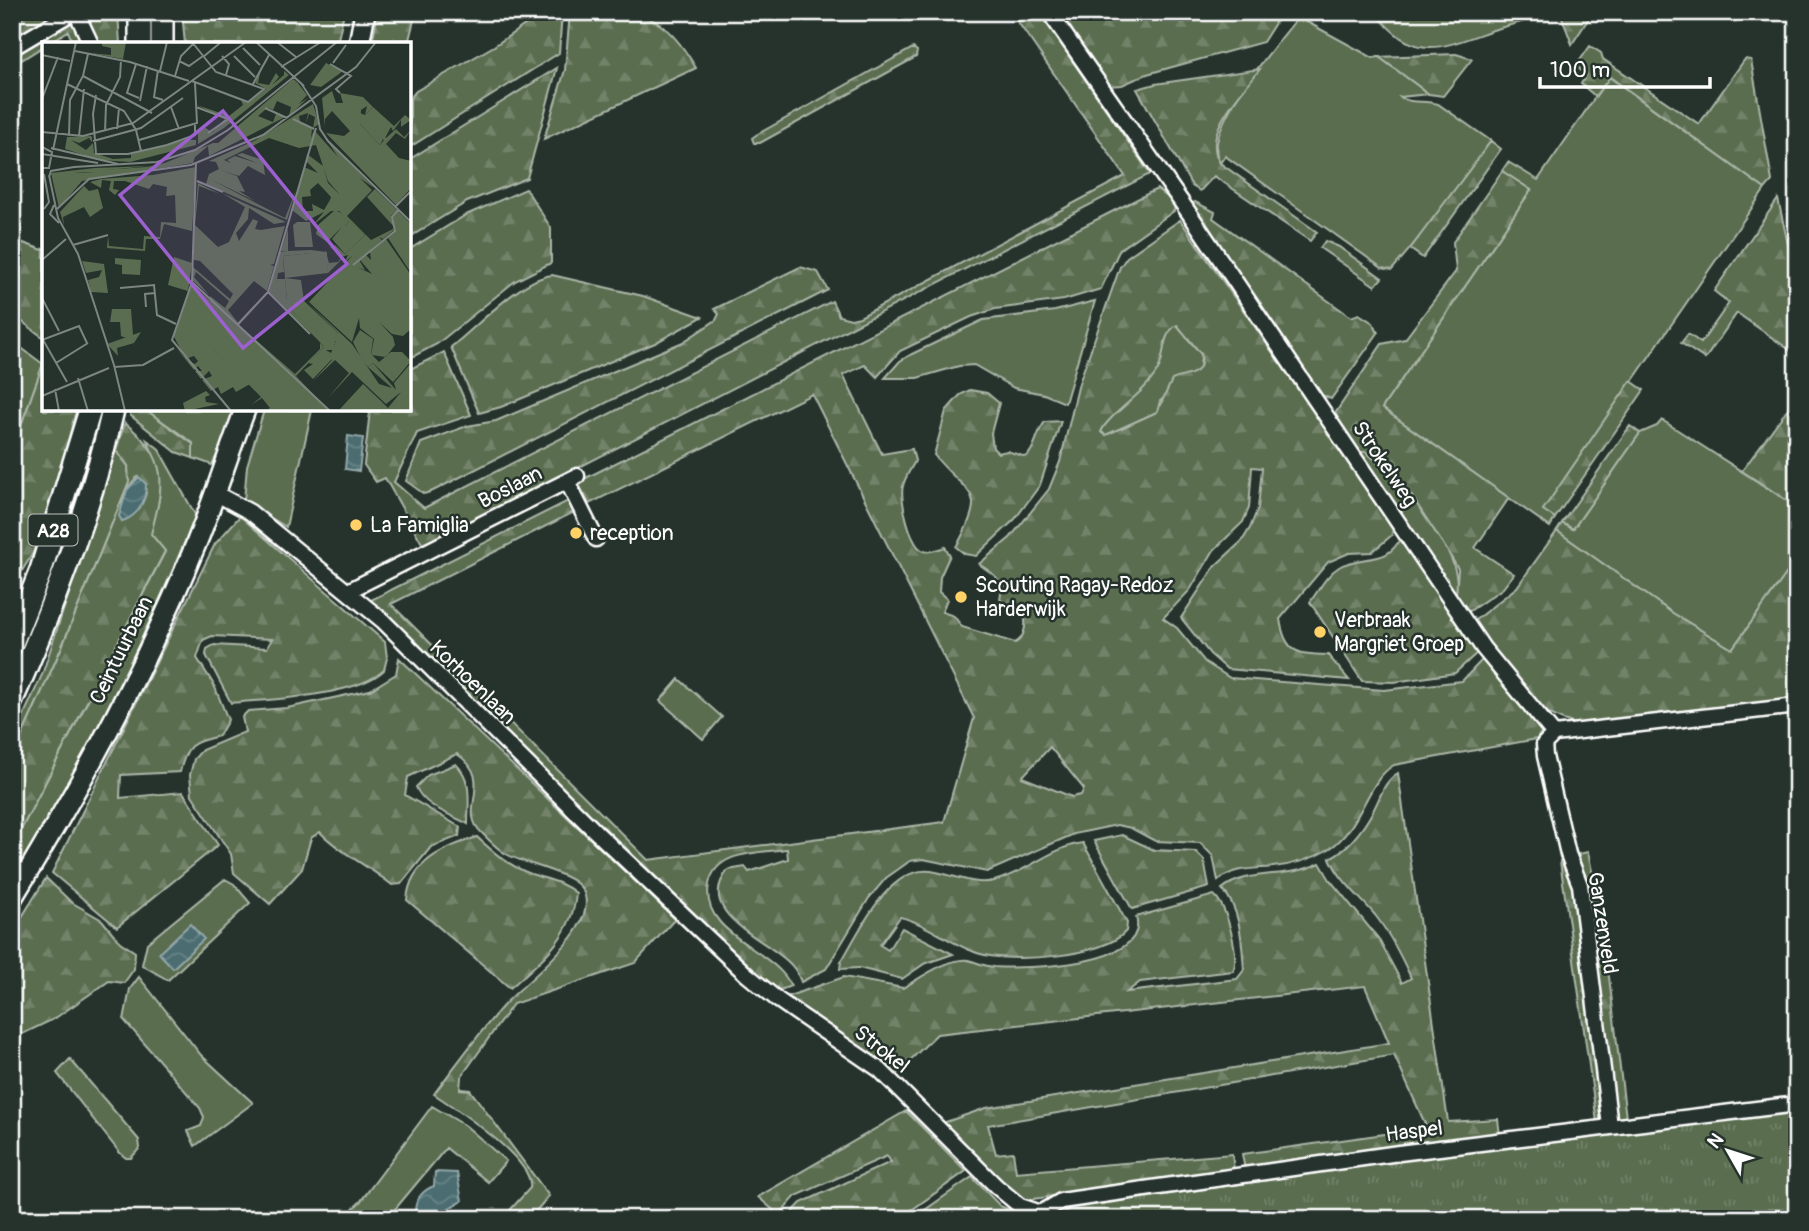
<svg xmlns="http://www.w3.org/2000/svg" width="1809" height="1231" font-family="Pangolin,sans-serif">
  <style>
    .grass { fill: #5a6d50; stroke: #acb6a8; stroke-width: 2 }
    .forest { fill: url(#forest-firs); stroke: #acb6a8; stroke-width: 2; fill-rule: evenodd }
    .park { fill: url(#park-tufts); stroke: #acb6a8; stroke-width: 2 }
    .water { fill: url(#water-waves); stroke: #93a7aa; stroke-width: 2 }
    .lines { fill: none; stroke-linecap: round; stroke-linejoin: round }
    .minor-casing { stroke: #fff; stroke-width: 19 }
    .major-casing { stroke: #fff; stroke-width: 24 }
    .highway-casing { stroke: #fff; stroke-width: 26 }
    .minor { stroke: #26332d; stroke-width: 14 }
    .major { stroke: #26332d; stroke-width: 19 }
    .highway { stroke: #26332d; stroke-width: 21 }
    .poi-dot { fill: #ffd166; stroke: #26332d; stroke-width: 2.5 }
    .labels { text-anchor: middle; stroke-width: 5; stroke-linejoin: round; paint-order: stroke }
    .shield { fill: #26332d; stroke: #bec2c0; stroke-width: 2 }
    .shield-label { font-size: 19px; font-weight: bold; fill: #fff }
    .street-label { font-size: 21px; fill: #fff; stroke: #26332d }
    .poi-label { font-size: 21px; fill: #fff; stroke: #26332d; text-anchor: start }
    .inset-road { fill: none; stroke: #7d8581; stroke-width: 2 }
    .view { fill: #9c61cf; fill-opacity: 0.15; stroke: #9c61cf; stroke-width: 3.5 }
    .inset-edge { fill: none; stroke: #fff; stroke-width: 3.5 }
  </style>
  <defs>
    <pattern id="forest-firs" width="22" height="20" patternUnits="userSpaceOnUse" patternTransform="scale(1.75)"><rect width="22" height="20" fill="#5a6d50"/><path d="M5 1l3.5 6h-7zM16 11l3.5 6h-7z" fill="#73836a"/></pattern>
    <pattern id="park-tufts" width="24" height="20" patternUnits="userSpaceOnUse" patternTransform="scale(1.75)"><rect width="24" height="20" fill="#5a6d50"/><path d="M3 7l-1-3M5 7V3M7 7l1-3M15 17l-1-3M17 17v-4M19 17l1-3" fill="none" stroke="#73836a"/></pattern>
    <pattern id="water-waves" width="16" height="10" patternUnits="userSpaceOnUse" patternTransform="scale(1.75)"><rect width="16" height="10" fill="#4b6d71"/><path d="M0 5q4-4 8 0t8 0" fill="none" stroke="#668386"/></pattern>
  </defs>
  <rect width="100%" height="100%" fill="#26332d"/>
  <filter id="ink" filterUnits="userSpaceOnUse"><feTurbulence type="fractalNoise" baseFrequency=".0143" numOctaves="2"/><feDisplacementMap in="SourceGraphic" scale="14" xChannelSelector="R" yChannelSelector="G"/><feConvolveMatrix kernelMatrix="1 2 1 2 8 2 1 2 1" color-interpolation-filters="sRGB"/></filter>
  <g filter="url(#ink)">
    <path class="grass" d="M1375,12h167l1,2c-17,8 -35,11 -53,17 -51,18 -76,31 -115,-19z
      M1298,17l75,41 6,-1 50,37 -29,3c13,8 24,2 38,7l53,37 -56,78 -43,51 -10,-2 -157,-112 -5,7c-21,-33 57,-118 78,-146z
      M1609,77l156,112 -221,320 11,9 -5,9 -168,-119 149,-218 -29,-19 6,-9 30,18z
      M1095,301l-30,102 -21,-9 -30,-6 -40,-23 -15,1 -42,12h-32l15,-17 12,-7 71,-34 72,-9z
      M1176,325l25,29 -1,15 -40,32 -3,11 -51,23 -5,-3c6,-18 49,-41 59,-67 5,-14 2,-31 16,-40z
      M12,341l31,23 -31,87z
      M95,410h11l-15,58 -79,217v-27l23,-53z
      M146,410h93l-27,55 -19,-7v-15z
      M264,410h48l-26,117 -42,-26 3,-35z
      M1662,420l135,87v52l-65,90 -61,-37 -114,-81 5,-8 11,6 67,-96 17,-7z
      M147,440l11,8 38,68c-53,127 -114,249 -184,369v-38l153,-295 -15,-17c12,-43 16,-53 -3,-95z
      M116,450l12,16 1,16 -68,167 -49,109v-17l30,-66z
      M1357,452h9c33,24 100,100 90,143z
      M679,679l43,38 -19,22 -43,-38z
      M225,879l9,5 16,19 -82,77 -26,-15 5,-22z
      M139,977l62,78 52,48 -58,43 -7,-15 13,-5 3,-9 -4,-9 -76,-88 6,-31z
      M70,1059l69,81 1,8 -9,10h-5l-6,-5 -63,-80z
      M432,1106l34,20 40,35 -18,21 -42,-34 -55,66 4,5h-43l-5,-5 13,-12z"/>
    <path class="forest" d="M32,12h25l-45,28v-15z
      M83,12h35l2,32h-21z
      M182,12h162l-7,32h-152z
      M378,12h38l-8,32h-36z
      M544,12h18l-3,41 -149,94v-49l6,-7 78,-45z
      M570,12c65,0 89,-7 126,56l-152,71 21,-69z
      M1011,12h28l111,162 -726,373 -39,-69 -9,4 -12,-17 6,-55h40v-41l34,-17 27,63 -54,18 -23,49 30,26 408,-207 7,15 12,3 9,-2 265,-141z
      M1054,12h228l-19,30 -116,32 -25,11 -15,1z
      M1560,12h33l-21,32z
      M71,16l17,28h-15l-5,-13 -56,35v-14z
      M1590,46l11,7 2,6 96,65 46,-65 6,1 21,121 -7,8 -155,-112 -15,19 -14,-12 5,-9 -10,-9z
      M913,48l4,3 -1,6 -156,86h-6l-2,-5 4,-3z
      M1456,54l16,5 -29,37 -14,-2 -50,-37z
      M557,68l-30,110 -60,24 -57,35v-78z
      M1260,69c-17,23 -60,63 -40,94l97,69 -7,9 -96,-65 -14,15 -8,-5 -55,-97 18,-5z
      M1491,141l10,8 -78,109 -13,-9z
      M1502,171l29,19 -149,218 127,90 -34,50 39,26 -11,14 -35,24 -12,-17 2,-26 -13,-22 -40,-61 -39,-34h-9l-23,-37 48,-71 23,-5 51,-68 -3,-29z
      M526,189l25,39v35l-36,18 -78,63 -27,14v-109l56,-34z
      M1157,189l18,14 -1,8 -54,38 -19,40 -37,11 -69,9 -24,8 -71,34 -23,26 -12,-12 -22,10 39,79 30,-5 3,12c-4,8 -10,16 -12,25 -4,12 8,62 21,65 7,2 14,-2 21,-4l5,8 -10,22 -1,15 8,7 -5,13 12,4 8,11 53,16c9,-4 12,-18 9,-27l-14,-6 -10,-11c5,-20 -6,-24 -21,-35l31,-26 39,-49 11,-27 19,-79 41,-116 7,-10 53,-37 213,304 -1,11 -20,17 -23,1 -21,9 -48,57c5,35 18,35 48,36l21,25 -122,-11 -17,-15 -29,-36 34,-52 27,-25 8,-13 8,-20 4,-40 -10,-1 -3,41 -6,14 -29,28 -24,40 -27,28 14,10 28,34 25,16 154,12 78,-9 20,-21 54,58 7,11 -6,10 -143,26c-28,16 -32,63 -65,84 -17,10 -36,16 -56,18 -22,3 -37,-1 -55,14l-5,-25 -13,-13 -45,-2 -24,-13 -14,-3 -43,9 -87,38 -64,-13 -13,2 -24,17 -17,20 -43,71 -25,13c-2,-5 -4,-11 -8,-15 -19,-26 -102,-51 -65,-97l17,-3 4,5 39,-13 -1,-10c-28,4 -71,1 -78,35 -10,51 66,65 82,102l-16,6 -32,-27 -376,-363 205,-103 6,11 -187,94 257,256 296,-38 30,-104 -162,-324 -223,110 -11,-22zM1177,325l24,29c3,23 -13,19 -29,26l-15,32 -51,23 -5,-3c6,-17 49,-41 59,-67 5,-14 2,-31 17,-40zM1050,747l34,42 -3,6 -9,2 -50,-20z
      M1778,199l19,86v70l-60,-42 -32,46 -24,-16 7,-9 13,9 28,-40 -15,-12z
      M1195,202l20,10 -2,6 138,99 8,-3 14,9 5,10 -47,66 -12,-5 -131,-188z
      M12,239l31,11 1,-2v90l-32,-24v-44l11,-18 -11,-8z
      M1325,241l14,6 43,31 -7,8 -55,-38z
      M800,267l18,5 10,18 -395,201 -9,3 -18,-13 15,-38 46,-17 29,-5 187,-79 33,-22 3,-6 -5,-5z
      M552,275l91,21 59,21 -47,26 -154,64 -22,6 -28,-66c26,-20 69,-68 101,-72z
      M43,364l1,46h32l-16,63 -27,80 -21,34v-136z
      M1631,381l13,9 -89,128 -12,-8z
      M970,390l17,3 12,10 -8,30 2,15 5,5 9,-2 19,6c10,-8 10,-25 19,-35l16,-1 -21,64 -25,34 -39,37 -11,-2 -9,-7c34,-60 12,-49 -22,-92l12,-44 14,-16z
      M1797,396v111l-55,-36z
      M131,410h15l47,34v14l-17,-6 -46,-37z
      M125,423c45,36 39,61 26,111l14,17 -153,296v-89l49,-109 68,-167 -1,-16 -12,-16zM137,477l9,16c-3,12 -12,24 -24,28 -2,-16 3,-32 15,-44z
      M1630,426l10,7 -67,96 -11,-6z
      M240,516l145,126 2,16 -3,12c-28,27 -115,29 -153,33l-25,-48 1,-6 7,-4 53,3 5,-9 -60,-3 -9,4 -6,18 17,27 14,35 -9,16c-28,7 -32,7 -39,36l-59,3 -1,23 63,-6 35,53 -101,82 -65,-54 163,-329z
      M1557,531l114,81 61,37 65,-90v144l-210,22c-55,-2 -86,-63 -113,-104l43,-34z
      M1401,536l78,115 -24,22 -61,9 -32,-1 -52,-79c9,-12 16,-27 29,-35 23,-14 50,0 62,-31z
      M399,658l276,261 -40,44 -122,41 -52,73 -1,12 10,1 79,106 -20,23h-27l28,-31c5,-28 -74,-79 -96,-94 22,-29 44,-60 69,-88 18,-22 102,-80 79,-117 -9,-16 -58,-25 -76,-35 -9,-5 -17,-14 -24,-21 -26,-23 15,-52 -25,-79l-49,23 -3,18 55,32 -1,9 -28,11 -30,37 -9,1c-23,-19 -52,-32 -72,-53l-9,6 -9,31 -32,35 -36,-31 -3,-19 -39,-59 -2,-20 4,-16 8,-9 43,-18 -3,-15 6,-6 39,-3 83,-18 26,-16z
      M456,764c17,17 12,38 12,60 -17,-9 -45,-18 -52,-37l12,-12z
      M1398,773l50,349 50,-3 2,17 -255,34 -3,-16 185,-26 -33,-73 -406,70 8,29 17,-2 3,20 216,-18 2,17 -208,29 -14,-4 -72,-72 46,-16 403,-65 -24,-57 -428,48 -44,43 -110,-79 61,-21 59,11c17,-10 44,-30 65,-28 8,2 17,6 26,7 29,2 157,0 142,-50l78,-22c13,11 26,61 19,76l-93,11 -13,10 110,-13 7,-9c-2,-26 -3,-62 -22,-81 26,-21 64,-9 98,-26l10,17 48,58 24,45 9,-5c-10,-22 -21,-44 -36,-63 -16,-19 -35,-34 -45,-57 19,-10 34,-30 44,-49 7,-13 10,-28 24,-36z
      M1122,835l32,15 42,2 8,8 5,27 -77,22 -38,-68z
      M477,837c16,15 32,29 54,37 17,6 30,7 45,19 -3,43 -35,68 -66,95l-103,-88c3,-40 38,-52 70,-63z
      M1083,843l44,80 -1,8c-21,26 -117,33 -149,22 -25,-8 -53,-31 -77,-36l-20,28 8,5 14,-22 51,26 -29,10 -22,15 -43,-11 -19,1 1,-7c18,-30 48,-97 90,-91 20,3 42,15 63,10 32,-8 57,-34 89,-38z
      M1588,852l14,67 24,199 -11,2 -36,-266z
      M1570,860l34,261 -7,1 -37,-261z
      M46,878l25,24 31,18 18,22 15,10 -1,17 -10,14 -15,-2 -55,38 -42,20v-106z
      M906,1111l60,60 -67,48h-113l15,-16 90,-41 -4,-6 -91,40 -17,19 -21,-18z
      M972,1177l28,29 31,13h-119z"/>
    <path class="park" d="M1797,1109v110l-740,-2 14,-9 441,-63z"/>
    <path class="water" d="M348,436l15,2 -4,33 -14,-2z
      M139,477l7,7c0,17 -7,32 -24,37l-3,-5 8,-26z
      M190,924l14,15 -31,29 -14,-15z
      M435,1172l22,1 5,28 -13,7 -9,11h-16l-9,-7c0,-13 8,-22 19,-26z"/>
    <g class="lines">
      <defs>
        <path id="minor" d="M76,12l15,32
          M1049,12l140,201 294,435 71,86 243,-28
          M12,48l61,-36
          M567,481l29,58
          M215,493l35,19 133,109 214,212 149,141 32,26 102,70 116,116 24,20 21,7 2,6
          M348,591l229,-115
          M1554,734l-10,10 1,12 23,98 12,31 30,241
          M1041,1213l20,-12 48,-7 290,-41 398,-49"/>
        <path id="major" d="M359,44l6,-32
          M12,898c69,-112 134,-232 184,-354 18,-44 32,-90 49,-134"/>
        <path id="highway" d="M140,44v-32
          M162,44v-32
          M12,643l29,-73 49,-160
          M12,700c41,-93 79,-191 101,-290"/>
      </defs>
      <use href="#minor" class="minor-casing"/>
      <use href="#major" class="major-casing"/>
      <use href="#highway" class="highway-casing"/>
      <use href="#minor" class="minor"/>
      <use href="#major" class="major"/>
      <use href="#highway" class="highway"/>
    </g>
  </g>
  <g class="poi-dot">
    <circle cx="356" cy="525" r="7"/>
    <circle cx="576" cy="533" r="7"/>
    <circle cx="961" cy="597" r="7"/>
    <circle cx="1320" cy="632" r="7"/>
  </g>
  <g class="labels">
    <rect class="shield" x="28.5" y="514.5" width="49" height="31" rx="5"/>
    <g class="shield-label">
      <text x="53" y="537">A28</text>
    </g>
    <g class="street-label">
      <text transform="translate(1385 464) rotate(56)" y="7">Strokelweg</text>
      <text transform="translate(510 487) rotate(-27)" y="7">Boslaan</text>
      <text transform="translate(121 650) rotate(-64)" y="7">Ceintuurbaan</text>
      <text transform="translate(473 682) rotate(44)" y="7">Korhoenlaan</text>
      <text transform="translate(1603 923) rotate(81)" y="7">Ganzenveld</text>
      <text transform="translate(882 1049) rotate(38)" y="7">Strokel</text>
      <text transform="translate(1414 1131) rotate(-7)" y="7">Haspel</text>
    </g>
    <g class="poi-label">
      <text x="370" y="532">La Famiglia</text>
      <text x="590" y="540">reception</text>
      <text x="975" y="592">Scouting Ragay-Redoz<tspan x="975" dy="24">Harderwijk</tspan></text>
      <text x="1334" y="627">Verbraak<tspan x="1334" dy="24">Margriet Groep</tspan></text>
    </g>
  </g>
  <g transform="translate(42 42)">
    <rect width="369" height="369" fill="#26332d"/>
    <path d="M60,0h24l-3,17 -34,-6 22,2v-7l-9,-2zM255,40l10,13 -8,9 9,-6 -19,18 2,-9 -14,-6 -4,9 -7,-3zM331,65l21,19 11,-11 6,5 -10,7v-7l-8,11 -2,-4 -6,11 -11,-7 9,8 -3,6 -20,-21v-11l5,2zM154,112l-3,9 -111,18 -23,27 -8,-35 44,-5 55,-2 -76,7h52l63,-13zM42,144l5,5 9,-2 5,19 -13,9 -6,-10 -21,10 1,8 -4,-13zM293,168l10,5 4,6 -4,5 7,-4 13,13 -20,19 -13,-15 10,-12 -15,15 -11,-8 2,-9zM255,180h13l3,25h-18l-2,-22zM269,208l16,2 1,21 -43,5 16,2 3,21 34,32 -5,17h-7l6,9 -19,20 -9,-9 9,-6 -5,-1 16,-16 -6,-7h5l-31,-29 9,-10h-14l-4,-45 28,-3zM73,216l26,2 -1,15 -18,-1v-9l-7,-1zM40,219l22,3 4,29 -17,-1 -3,-12 11,-3 3,-7 -16,3zM70,267h19l2,26 -4,4 -8,-3 -1,-14h-10zM318,288l13,9 -2,15 25,25 -3,3 -20,-19 -5,4 -6,-7 -9,-18zM158,301h8l42,41 -14,8 -3,-5 -12,7 -3,-7 -7,4 -9,-11 10,-4 -3,-5 -8,8 -6,-8h7l-4,-5 -4,4 -18,-22 12,13 7,3 3,-3 -4,-5 -6,2 -1,-5zM321,342l19,18 3,9 -45,-2zM164,349l4,4 -5,2 1,5 13,2 -34,7 -2,-8z" fill="#5a6d50"/>
    <path d="M284,21l17,8 -22,16 -11,-2zM220,22l-4,19 11,2 7,-12 3,4 -7,8 12,-10v-4l5,4 -65,53 -26,16v-13l6,-4 8,5 13,-13 -28,-14 32,11 14,-11 -2,-5 8,2 17,-13 -11,-6zM251,37l4,3 -39,34 15,6 3,-8 9,3 -76,39 -1,-10 -20,17 -67,11 -50,-2 76,-5 18,-4 48,-20h5zM290,49l4,12h7l-3,-10 23,4 10,10 -8,8 2,-9 -6,4 -1,14 20,21 4,-5 -10,-7 2,-3 10,8 10,-9 8,8 7,-7 -6,9 -9,-6 -10,11 13,14 12,3v27l-15,17 -70,-72 18,3 6,-5 -18,-20 -7,8v8l-3,-29zM271,62l6,20 -6,4 2,-11 -6,-3 -3,9 2,-10 -9,3 1,6 12,7 -1,9 3,-8 24,27 -12,-18 48,49 -14,-10 12,12 -25,26 24,24 24,-12 -28,-31 8,-8 22,21 -6,6 4,12 -1,2 -11,9 -4,-2 3,3 -23,20 6,10 -8,-3 15,7 -12,-14 6,-5 5,5 -1,-8 16,-13 25,36v54l-8,7 -11,-2 -13,-12 14,15 2,8 -9,12 -15,-2 3,-16 -14,-11 -1,-10 -7,24 -43,-40 44,-47 -8,7 3,-7 -7,2 1,1 -3,4 -11,11 -3,-24 4,14 9,-1 3,-4 -4,-9 -7,-1 5,-3 10,9 20,-19 -13,-12 -7,3 4,-5 -10,-10h-8l-18,14 11,-13 -18,9 -14,-11 12,-43 14,6 -12,-12 1,-7 16,12 5,17 12,12 -12,-14 -12,-36 -17,3 -30,-10 -45,22 7,3 -4,-3 8,-4 22,7 -20,-8 5,-2 21,7 2,15 -17,-9 -9,10 -19,-6 17,6 8,16 -6,-1 16,10 -45,-22 75,39 11,-28 -9,30 -81,-36 3,-10 10,-5 -3,-7 -7,-1 47,-21zM276,141l13,14 -1,3 -6,10 -12,-6 1,7h-10l-1,-14 9,-1 -1,-6zM49,94l1,1v5l-3,-4 -10,5 -8,-3 15,10 7,-7 1,10 19,6 18,-1v-4l54,-14h11v5l-66,17 -31,-2 -34,-11 2,-12zM154,125l-4,64 -28,-7 -4,15h-14l-1,12 -38,-3 1,-12 1,10 34,3 1,-13 16,1 1,-15 15,1 -1,-28 -9,1 1,-9 -14,-3 -4,5 -24,-8h-11l-1,8 6,1 -4,5 -6,-5 2,-9 -9,-1 -1,8 -11,-6 11,-3 52,-4zM156,141l22,11 -21,-8 -4,39 23,22 11,-5 16,-35 -23,-14 64,29 -12,2 -25,-16 -1,11 -12,14 3,8 14,-22 5,2 -3,8 6,1 24,-4 -11,38 -4,1 4,1 -7,25 -13,-10 -26,29 11,14 21,-21 -21,22 56,49 25,-25v-6l4,4 -28,29 33,35h-64l5,-3 -8,-10 -11,7 10,-8 -53,-54 2,-47 15,12 4,-7 -33,-29 -2,5 15,18 -17,-15 1,-13 37,32 3,-5 -33,-33 -6,-1v-34zM356,169l13,13v49l-23,-35 6,-5 -1,-16zM246,187v22l23,-1 1,3 -29,3 1,16 -6,1 -1,6h8l2,22h15l-10,10 36,32 10,-10 -30,-30 44,41 27,40 13,4 -24,-21 5,-4 23,27 -2,-7 17,-20v48h-27l-2,-9 6,6 13,-16 -15,12 -34,-32 -24,26 21,-25 -14,-13 -22,21 19,-21 -6,-10 5,3 5,-12 -6,2 1,5 -13,-8 -49,-48 10,-40 8,-1h-6zM132,215l18,6 -4,28 -20,-6zM99,290l-7,11 -17,5 1,8 -11,-12zM349,310h11l9,9 -15,18 -18,-16z" fill="#5a6d50" fill-rule="evenodd"/>
    <path d="M150,242l137,127h-51l-67,-65 -25,13 -13,-24z" fill="#5a6d50"/>
    <path class="inset-road" d="M214,0l48,44M235,0l19,15M201,6l17,17M33,9l55,11 59,19M0,13l28,6M180,14l7,8 -3,11M192,14l21,21M161,15l17,-14M137,19l10,5 14,-10M291,21l13,-18M94,22l-9,29 12,5M288,22l21,12 -15,13 4,4M239,25l40,-25M116,28l-4,27 9,3M118,29l7,-29M41,34l69,37M133,34l6,-20 12,-12M150,39l56,21 16,-13 -48,-17 -24,-30M259,41l15,23 4,23 8,12 84,82M25,42l57,27 12,19 5,21M211,42l16,-29M54,53l-3,19 3,40h32l39,-9 28,-10v-10M0,57l16,-42M98,59l7,-35M129,65l8,22M154,65l32,12 -20,14M223,66l22,10M251,77l21,10M75,87l2,-21M0,90l41,4 50,-13 113,-81M63,90l1,-27 14,-28 1,-17M27,94l1,-36 13,-24 5,-22M37,94l5,-47M97,98l58,-17 -2,-40M51,99l48,-13 42,-30M0,105l10,5 -3,16h-7M9,106l67,16M11,108l23,-108M0,112l56,9M154,121l-4,119 -20,58 59,71M2,132l5,28 -5,7M7,133l9,43 20,36 36,111 11,46M7,135l2,-6 23,-4 83,-5 38,-12 33,-20 109,-88M155,139l26,11M12,163l-4,9 9,9M353,165l17,-17M15,167l32,-30 102,-14 72,-30 93,-68 20,-25M31,203l35,-10M0,218l24,-21M311,223l42,-34 -3,-14 6,-7M150,240l138,129M78,246l34,-3 3,30 19,9M0,256l17,33M104,265l-1,-13 10,-1M196,282l30,-32M268,292l-42,-42 48,-164M0,296l25,44M0,298l37,-14 8,17M14,321l32,-20M72,325l29,-2 31,-17M36,336l10,33M13,347l4,22M0,354l67,-28"/>
    <path class="view" d="M181,69l124,153 -104,84 -123,-153z"/>
    <rect width="369" height="369" class="inset-edge"/>
  </g>
  <rect width="1809" height="1231" fill="none" stroke="#26332d" stroke-width="42"/>
  <rect x="21" y="21" width="1767" height="1189" fill="none" stroke="#fff" stroke-width="2.5" filter="url(#ink)"/>
  <g transform="translate(1728 1151) rotate(309)" stroke="#26332d" stroke-width="5" paint-order="stroke">
  <path d="M0-5L12 26L0 18L-12 26Z" fill="#ffffff"/>
  <text y="-10" font-size="19" font-weight="bold" text-anchor="middle" fill="#ffffff">N</text>
  </g>
  <path d="M1540 77v10h170v-10" fill="none" stroke="#ffffff" stroke-width="3.5"/>
  <text x="1550" y="77" font-size="21" fill="#ffffff" stroke="#26332d" stroke-width="5" paint-order="stroke">100 m</text>
</svg>
